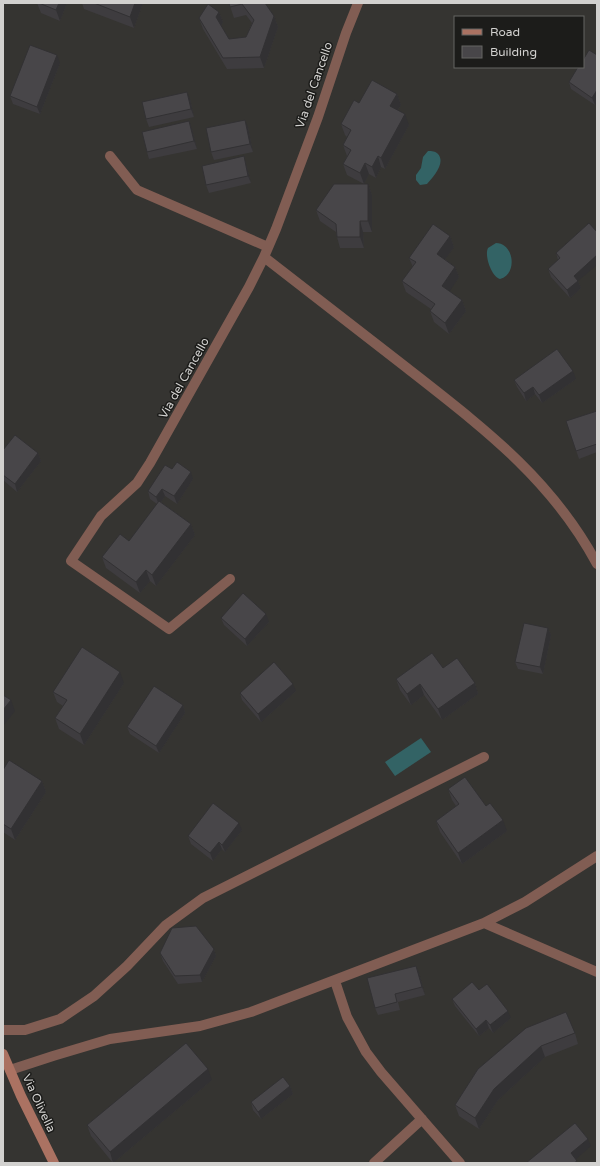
<svg xmlns="http://www.w3.org/2000/svg" width="600" height="1166" font-family="'Varela Round',sans-serif">
  <style>
    .water { fill: #336365 }
    .lines { fill: none; stroke-linecap: round; stroke-linejoin: round }
    .street { stroke: #815d53; stroke-width: 10 }
    .secondary { stroke: #ab7262; stroke-width: 10 }
    .wall { fill: #3e3c3f }
    .shaded-wall { fill: #323133 }
    .building { fill: #484649; stroke: #323133 }
    .labels { text-anchor: middle; stroke-width: 3; stroke-linejoin: round; paint-order: stroke }
    .street-label { font-size: 12px; fill: #d2d1cf; stroke: #1c1c1a }
  </style>
  <rect width="100%" height="100%" fill="#353431"/>
  <path class="water" d="M428,151c4,0 7,0 10,3 8,9 -5,23 -11,30l-7,1 -4,-5v-5l5,-7 2,-11z
    M496,243c18,0 22,31 4,36 -8,-2 -16,-23 -12,-31z
    M421,738l10,14 -36,24 -10,-14z"/>
  <g class="lines">
    <path class="street" d="M110,156l27,34 131,57
      M264,257c48,37 95,74 143,111 75,59 144,110 190,196
      M230,579l-61,50 -98,-68 30,-45 36,-33 13,-20 99,-176 15,-30 12,-28 42,-112 28,-84 12,-30
      M484,923l113,49
      M335,981l12,36 19,35 15,20 79,91
      M3,1030h22l35,-11 34,-23 33,-30 39,-41 37,-27 281,-141
      M10,1070l43,-14 57,-17 90,-13 51,-14 233,-89 41,-21 72,-46
      M374,1163l48,-44"/>
    <path class="secondary" d="M3,1054l18,42 33,67"/>
  </g>
  <path class="wall" d="M37,3h30l-7,18 -19,-8z
    M82,3h61l-9,25 -50,-19z
    M229,3h36l9,13 4,11 -14,41 -37,1 -24,-40 -4,-11 20,-6 4,10 -2,4 8,13 17,-2 6,-14 -6,-8 -12,3z
    M597,55l-2,50 -24,-16 -2,-7z
    M60,63l-20,51 -27,-10 -3,-8z
    M397,94l4,11 -3,5 11,15 -24,44 -4,-2 -5,11 -7,-4 -5,10 -17,-9 -4,-11 4,-8 -4,-11 4,-8 -2,-2 -4,-11 18,-21z
    M190,99l4,18 -45,10 -3,-8z
    M189,121l3,8 5,20 -48,10 -2,-7z
    M248,127l5,25 -39,8 -3,-8z
    M244,156l2,8 5,19 -42,10 -3,-8z
    M368,184l4,11v37h-9l1,16h-24l-3,-11 -1,-5 -16,-11 -4,-11z
    M589,223l-11,58 3,7 -11,10 -19,-21 -3,-8 10,-9 -2,-7z
    M450,236l4,11 -9,12 10,8 4,10 -10,14 13,9 4,11 -17,23 -15,-12 -4,-11 1,-2 -25,-17 -4,-11 11,-14 -4,-9z
    M576,379l-34,24 -7,-9 -9,7 -9,-14 -3,-7z
    M597,411v41l-18,7 -13,-38z
    M3,450l35,3 3,8 -24,31 -14,-12z
    M172,469l21,10 -16,25 -12,-8 -4,6 30,22 4,11 -39,51 -6,-5 -10,12 -34,-25 -4,-11 27,-16 28,-37 -7,-5 -2,-8z
    M221,618l48,4 -22,24 -23,-21z
    M548,628l3,7 -8,39 -25,-5 -3,-7z
    M443,668l32,15 3,11 -36,26 -18,-25 -13,10 -11,-15 -4,-11z
    M124,683l-40,62 -25,-16 -4,-11 8,-12 -6,-4 -4,-10z
    M296,691l-35,31 -19,-22 -2,-7z
    M183,705l2,8 -26,40 -29,-19 -3,-7z
    M3,770l39,11 4,11 -31,48 -12,-8z
    M448,789l38,17 21,25 -45,33 -22,-32 -4,-11 20,-15 -4,-6z
    M242,830l-17,22 -3,-3 -9,12 -22,-17 -3,-8z
    M214,949l2,7 -14,26 -24,2 -15,-23 -3,-8z
    M416,966l3,7 6,22 -27,7 2,8 -22,5 -3,-7z
    M452,999l59,19 -18,15 -4,-5 -10,8 -24,-30z
    M575,1033l3,11 -33,13 -47,43 -19,29 -20,-13 -4,-11 23,-36z
    M212,1080l-99,83 -22,-27 -4,-11z
    M290,1086l3,8 -32,25 -8,-9 -2,-8z"/>
  <path class="shaded-wall" d="M59,3h8l-7,18 -4,-11z
    M135,3h8l-9,25 -4,-11z
    M219,12l4,10 -3,6 -4,-11z
    M274,16l4,11 -14,41 -4,-11z
    M57,55l3,8 -20,51 -3,-7z
    M597,90v12l-2,3 -3,-7z
    M187,92l3,7 4,18 -3,-8z
    M397,94l4,11 -7,11 -4,-10z
    M405,114l4,11 -24,44 -4,-11z
    M245,120l3,7 5,25 -3,-8z
    M189,121l3,8 5,20 -3,-8z
    M244,156l2,8 5,19 -3,-7z
    M378,156l3,11 -5,11 -4,-11z
    M365,163l4,11 -5,10 -4,-11z
    M368,184l4,11v37l-4,-11z
    M360,221l3,11 1,16 -4,-11z
    M450,236l4,11 -13,18 -4,-11z
    M597,255v10l-19,16 3,7 -11,10 -3,-8 7,-14z
    M455,267l4,10 -13,20 -4,-11z
    M462,300l4,11 -17,23 -4,-11z
    M573,371l3,8 -34,24 -3,-8z
    M533,387l2,7 -9,7 -2,-8z
    M38,453l3,8 -24,31 -2,-8z
    M191,472l2,7 -16,25 -3,-8z
    M162,489l3,7 -6,9 -3,-8z
    M191,524l4,11 -39,51 -4,-11z
    M146,570l4,11 -10,12 -4,-11z
    M266,614l3,8 -22,24 -2,-7z
    M548,628l3,7 -8,39 -3,-7z
    M120,672l4,11 -40,62 -4,-11z
    M475,683l3,11 -36,26 -4,-11z
    M293,684l3,7 -35,31 -3,-8z
    M420,684l4,11 -13,10 -4,-11z
    M11,700l4,11 -12,15v-16z
    M183,705l2,8 -26,40 -3,-7z
    M42,781l4,11 -31,48 -4,-11z
    M503,820l4,11 -45,33 -4,-11z
    M239,823l3,7 -17,22 -3,-7z
    M219,842l3,7 -9,12 -3,-8z
    M214,949l2,7 -14,26 -2,-7z
    M416,966l3,7 6,22 -3,-8z
    M508,1011l3,7 -18,15 -3,-8z
    M486,1020l3,8 -10,8 -3,-7z
    M541,1046l4,11 -47,43 -19,29 -4,-11 19,-29z
    M208,1069l4,11 -99,83 -3,-11z
    M290,1086l3,8 -32,25 -3,-7z
    M588,1139l3,7 -17,15 -3,-8z"/>
  <path class="building" d="M39,3h20l-3,7z
    M94,3h41l-5,14z
    M229,3h36l9,13 -14,41 -37,1 -24,-40 9,-14 11,8 -3,5 13,22 17,-2 8,-17 -12,-16 -12,3z
    M30,45l27,10 -20,52 -27,-11z
    M589,50l8,5v35l-5,8 -23,-16 9,-15h5v-7z
    M372,80l25,14 -7,12 15,8 -24,44 -3,-2 -6,11 -7,-4 -5,10 -17,-9 8,-14 -8,-5 8,-15 -10,-6 13,-24 5,3z
    M187,92l4,17 -45,10 -4,-17z
    M245,120l5,24 -39,8 -5,-24z
    M189,121l5,20 -47,11 -5,-20z
    M244,156l4,20 -42,9 -4,-19z
    M334,184h34v37h-8v16h-23l-1,-13 -20,-14z
    M589,223l8,9v23l-23,21 4,5 -11,9 -19,-21 12,-11 -4,-5z
    M433,224l17,12 -13,18 18,13 -13,19 20,14 -17,23 -15,-12 5,-7 -33,-23 14,-19 -7,-4z
    M557,349l16,22 -34,24 -6,-8 -9,6 -10,-13z
    M597,411v33l-21,7 -10,-30z
    M15,435l23,18 -23,31 -12,-9v-25z
    M177,462l14,10 -17,24 -12,-7 -6,8 -8,-6 17,-26 7,4z
    M159,501l32,23 -39,51 -6,-5 -10,12 -34,-25 18,-23 9,7z
    M243,593l23,21 -21,25 -24,-21z
    M524,623l24,5 -8,39 -25,-5z
    M82,647l38,25 -40,62 -25,-16 12,-18 -14,-8z
    M432,653l11,15 14,-10 18,25 -37,26 -18,-25 -13,10 -11,-15z
    M274,662l19,22 -35,30 -18,-21z
    M154,686l29,19 -27,41 -29,-19z
    M3,695l8,5 -8,10z
    M9,760l33,21 -31,48 -8,-5v-54z
    M465,777l21,29 4,-3 13,17 -45,33 -22,-32 23,-17 -11,-15z
    M213,803l26,20 -17,22 -3,-3 -9,11 -22,-17z
    M196,926l18,23 -14,26 -25,1 -15,-23 12,-25z
    M416,966l6,21 -27,7 2,8 -22,6 -8,-30z
    M472,982l7,8 8,-6 21,27 -18,14 -4,-5 -10,9 -24,-30z
    M566,1012l9,21 -34,13 -47,43 -19,29 -20,-13 23,-36 48,-41z
    M186,1043l22,26 -98,83 -23,-27z
    M283,1077l7,9 -32,26 -7,-10z
    M575,1123l13,16 -17,14 6,8 -3,2h-48z"/>
  <g class="labels">
    <g class="street-label">
      <text transform="translate(314 85) rotate(-71)" y="4">Via del Cancello</text>
      <text transform="translate(184 378) rotate(-61)" y="4">Via del Cancello</text>
      <text transform="translate(39 1103) rotate(65)" y="4">Via Olivella</text>
    </g>
  </g>
  <rect width="600" height="1166" fill="none" stroke="#d2d1cf" stroke-width="8"/>
  <rect x="454" y="16" width="130" height="52" fill="#1c1c1a" stroke="#656462"/>
  <rect x="462" y="29" width="20" height="6" fill="#ab7262" stroke="#656462"/>
  <text x="490" y="36" font-size="12" fill="#d2d1cf">Road</text>
  <rect x="462" y="46" width="20" height="12" fill="#484649" stroke="#656462"/>
  <text x="490" y="56" font-size="12" fill="#d2d1cf">Building</text>
</svg>
